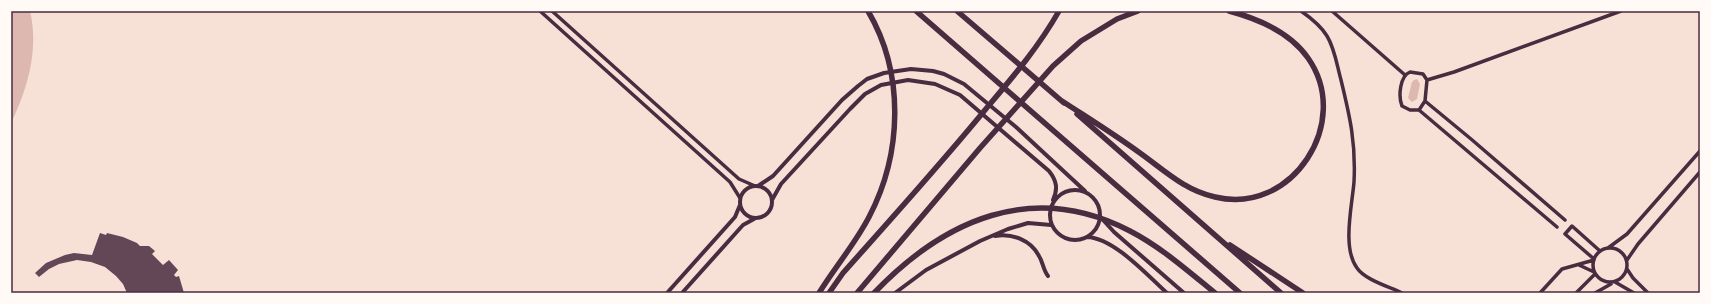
<svg xmlns="http://www.w3.org/2000/svg" width="1711" height="304" font-family="Manrope,sans-serif">
  <style>
    .water { fill: #dcb8b0 }
    .building { fill: #644757 }
    .lines { fill: none; stroke-linecap: round; stroke-linejoin: round }
    .minor { stroke: #4a2c40; stroke-width: 3.5 }
    .tertiary { stroke: #4a2c40; stroke-width: 4 }
    .trunk { stroke: #4a2c40; stroke-width: 5.5 }
    .neatline { fill: none; stroke: #4a2c40; stroke-width: 1.5 }
  </style>
  <rect width="100%" height="100%" fill="#f7e1d7"/>
  <path class="water" d="M11,11h19c9,38 -2,77 -19,112z
    M1417,79l3,5 -3,15 -5,3 -4,-4 4,-16 2,-2z"/>
  <path class="building" d="M100,233l6,2 1,-2 16,4 14,6 3,3h9l6,5 -3,3 11,11 6,-5 9,10 -4,5 2,2 3,-1 5,17h-57l-4,-9 -7,-8 -11,-9 -14,-5 -14,-2 -18,4 -10,5 -10,8 -4,-4 11,-10 19,-8 9,-2 18,2z"/>
  <g class="lines">
    <path class="minor" d="M540,11l190,171 10,16
      M552,11l187,168 16,7
      M1301,11c10,7 20,15 26,25 8,13 10,30 14,44 9,37 15,63 13,102 -2,24 -12,66 3,86 8,12 33,19 45,25
      M1332,11l73,64
      M1427,80l27,-8 167,-61
      M1425,101l46,38 94,81
      M1419,110l6,-9 2,-21 -4,-6 -13,-2c-10,4 -12,24 -8,34l8,4h9l138,117
      M1593 265a17 17 0 1 1 34 0a17 17 0 1 1-34 0Z
      M1608,248l19,-14 73,-83
      M1594,259l-29,-25 7,-8 28,25
      M1627,260l11,-16 62,-72
      M1579,265l15,7
      M1627,269l6,9 15,15
      M1615,282l19,11
      M1540,293l22,-24 32,-9
      M1576,293l19,-19
      M1595,293l16,-9"/>
    <path class="tertiary" d="M740 202a16 16 0 1 1 32 0a16 16 0 1 1-32 0Z
      M758,186l15,-10 69,-76 16,-14 9,-7 17,-6 27,-4 22,2 11,3 20,10 52,43 69,64
      M1050 215a25 25 0 1 1 50 0a25 25 0 1 1-50 0Z
      M772,200l9,-16 69,-75 15,-15 16,-9 27,-5 27,4 25,11 89,76c8,10 9,18 4,29
      M1104,221l10,11 70,61
      M995,236c17,-3 36,4 44,20 4,6 4,14 9,20
      M1087,237c27,1 60,38 80,56
      M667,293l68,-76 5,-12
      M682,293l61,-68 11,-6
      M895,293l31,-23 54,-29 28,-12 20,-6 23,2"/>
    <path class="trunk" d="M916,11l324,282
      M957,11l107,92
      M1062,101c26,17 52,33 78,52 24,17 44,37 75,44 77,19 138,-75 93,-139 -18,-26 -49,-39 -79,-47
      M1077,114l204,179
      M1230,245l73,48
      M819,293c16,-26 36,-49 50,-76 33,-63 36,-143 -1,-206
      M829,293l14,-20c48,-54 96,-107 142,-163 27,-32 53,-62 74,-99
      M857,293l123,-145 73,-82 28,-25 36,-22 21,-8
      M874,293c70,-73 158,-113 256,-62 31,16 58,40 85,62"/>
  </g>
  <rect width="1711" height="304" fill="none" stroke="#fffaf5" stroke-width="24"/>
  <rect x="12" y="12" width="1687" height="280" class="neatline"/>
</svg>
